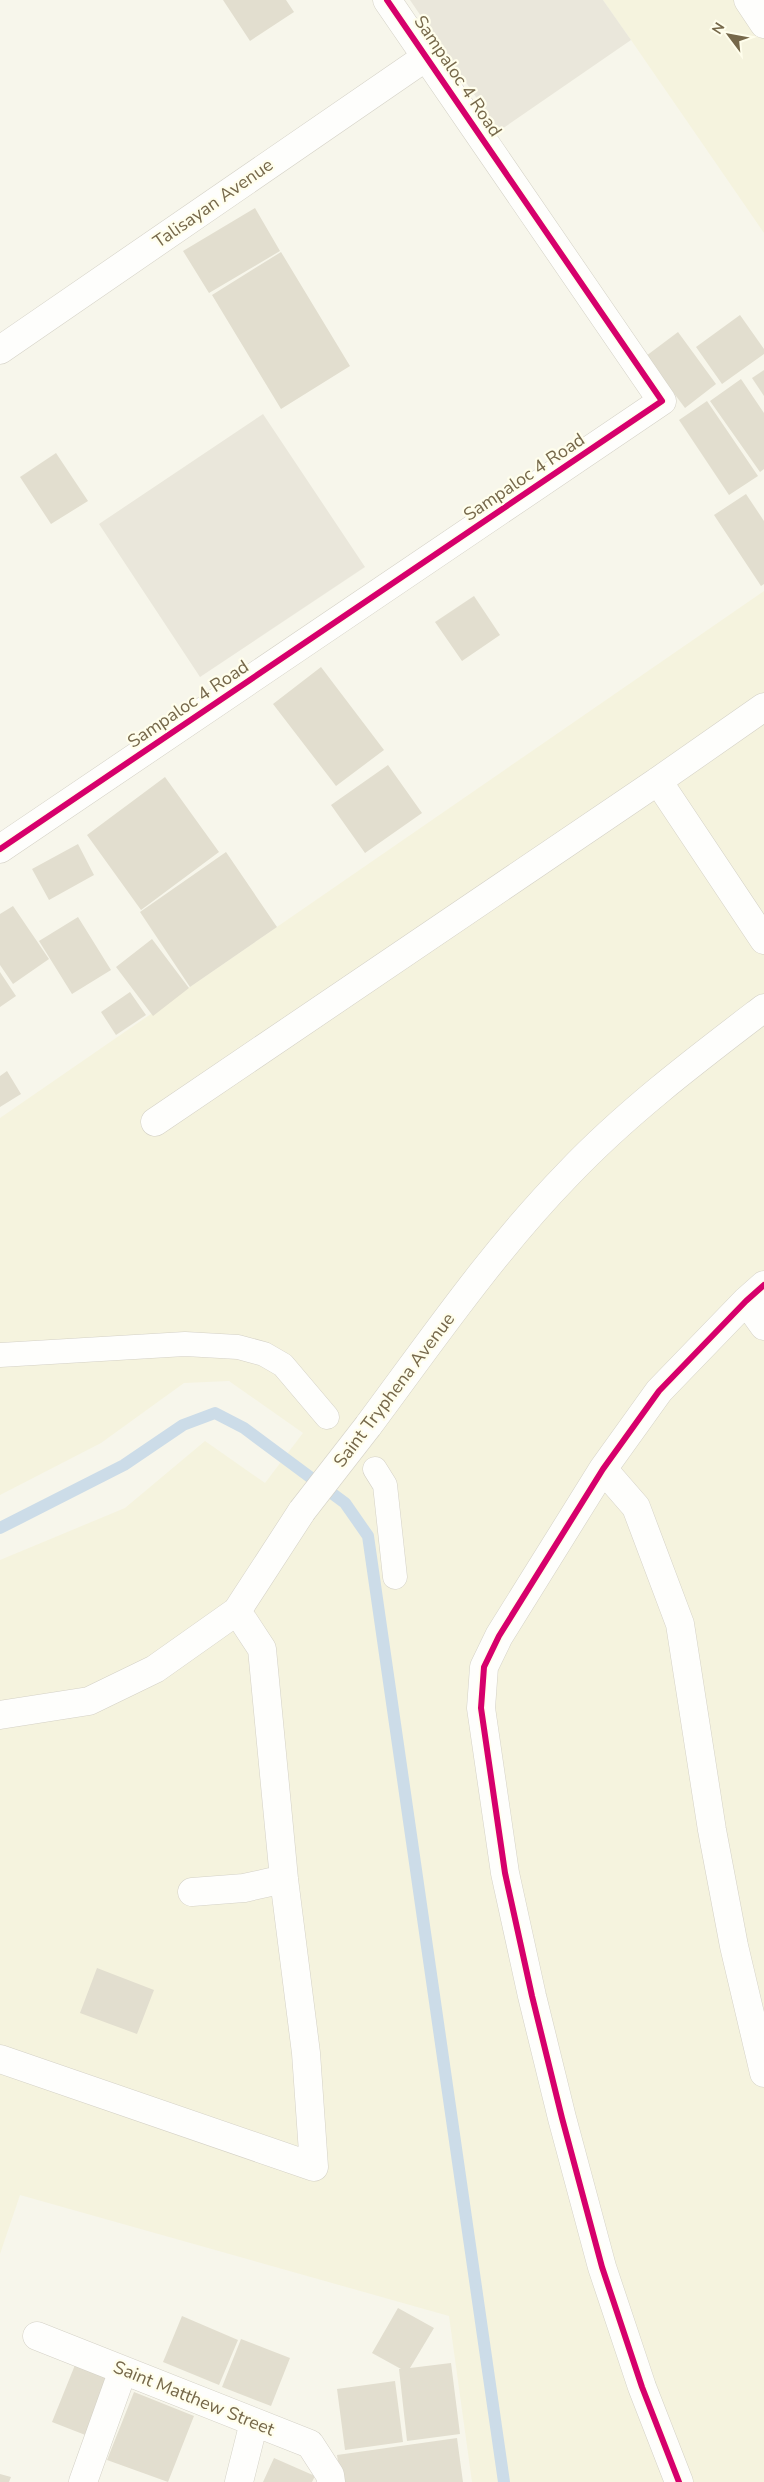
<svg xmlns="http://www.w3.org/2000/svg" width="764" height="2482" font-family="'Nunito Sans',sans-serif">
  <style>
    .residential { fill: #f5f3de }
    .industrial { fill: #eae7db }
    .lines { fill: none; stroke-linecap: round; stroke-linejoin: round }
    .stream { stroke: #ccdce8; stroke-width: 12 }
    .building { fill: #e2decf }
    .service-casing { stroke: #d4d1c6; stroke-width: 25 }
    .minor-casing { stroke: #d4d1c6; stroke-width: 29 }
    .tertiary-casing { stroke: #d4d1c6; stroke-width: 29 }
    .service { stroke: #fefefc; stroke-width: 24 }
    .minor { stroke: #fefefc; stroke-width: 28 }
    .tertiary { stroke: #fefefc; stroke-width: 28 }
    .minor-bridge-casing { stroke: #d4d1c6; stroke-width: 29; stroke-linecap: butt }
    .minor-bridge { stroke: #fefefc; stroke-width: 28 }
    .cycleway-casing { stroke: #fffeec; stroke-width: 9 }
    .cycleway { stroke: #d6006c; stroke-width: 6 }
    .labels { text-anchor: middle; stroke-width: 4.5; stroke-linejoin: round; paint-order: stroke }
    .street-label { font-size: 18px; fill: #76684a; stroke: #fffeec }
  </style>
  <rect width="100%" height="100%" fill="#f7f6eb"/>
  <path class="residential" d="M603,0h161v233l-133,-193z
    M764,591v1891h-292l-23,-166 -429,-121 -20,59v-694l125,-52 80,-67 60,42 38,-50 -74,-52 -45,2 -83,60 -101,52v-377z"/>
  <path class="industrial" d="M410,0h193l28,40 -132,91z
    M263,414l102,153 -165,110 -101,-153z"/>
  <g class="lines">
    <path class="stream" d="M0,1528l124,-63 59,-40 32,-12 29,15 101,75 23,33 136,946"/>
  </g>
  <path class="building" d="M223,0h63l8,12 -44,29z
    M255,208l25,43 -71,42 -26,-42z
    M281,252l69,114 -69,43 -69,-114z
    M740,315l24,34v5l-42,30 -26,-37z
    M678,332l38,52 -31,24 -39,-52z
    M764,370v26l-12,-18z
    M741,379l23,34v56l-4,3 -50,-71z
    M707,401l51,75 -29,19 -50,-75z
    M56,453l32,48 -37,23 -31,-47z
    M746,494l18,27v63l-3,2 -47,-71z
    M474,596l26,39 -38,26 -27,-39z
    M321,667l63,83 -48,36 -63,-82z
    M388,765l34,48 -57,40 -34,-48z
    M165,777l54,75 -78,58 -54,-75z
    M78,844l16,31 -45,25 -17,-31z
    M226,852l51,75 -87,60 -50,-75z
    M13,906l36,53 -36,25 -13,-19v-51z
    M78,917l33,53 -39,24 -33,-53z
    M152,939l37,49 -36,28 -37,-49z
    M0,972l16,24 -16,11z
    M130,992l16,23 -30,20 -15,-23z
    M7,1071l14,23 -21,13v-31z
    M97,1968l57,22 -17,44 -57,-21z
    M398,2308l36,20 -24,40 41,-5 9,71 -53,7 -8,-72h2l-29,-16z
    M182,2316l56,24 -19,45 -56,-23z
    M241,2339l49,19 -19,48 -49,-19z
    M75,2365l40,15 -22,58 -41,-16z
    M395,2381l8,61 -58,8 -8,-61z
    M134,2392l60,24 -26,66 -61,-22z
    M457,2438l6,44h-122l-4,-27z
    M274,2458l41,18 -3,6h-49z
    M0,2474l11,3 -2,5h-9z"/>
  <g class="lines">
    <defs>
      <path id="service" d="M0,1355l185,-11 53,3 26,7 19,11 44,52
        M375,1469l10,16 10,92"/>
      <path id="minor" d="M748,0l16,24
        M0,350l426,-293
        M658,781l106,159
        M155,1122l503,-341 106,-74
        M746,1301l18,25
        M368,1426c64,-86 125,-175 200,-252 59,-62 128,-114 196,-166
        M603,1469l33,38 44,117 32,206 22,116 30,127
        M0,1715l89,-14 66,-32 82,-58 65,-100
        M192,1892l52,-4 40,-9
        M0,2059l314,108 -8,-114 -22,-174 -22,-230 -25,-38
        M37,2336l273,108 20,31 1,7
        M83,2482l40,-112
        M239,2482l15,-60
        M679,2482l-37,-95 -40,-120 -40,-149 -30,-122 -27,-123 -24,-165 3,-41 15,-31 104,-167 56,-78 87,-90 18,-16"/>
      <path id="tertiary" d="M0,849l662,-448 -275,-401"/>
    </defs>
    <use href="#service" class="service-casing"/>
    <use href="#minor" class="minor-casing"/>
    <use href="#tertiary" class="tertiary-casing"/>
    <use href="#service" class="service"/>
    <use href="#minor" class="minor"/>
    <use href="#tertiary" class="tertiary"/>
    <defs>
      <path id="minor-bridge" d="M302,1511l66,-85"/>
    </defs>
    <use href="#minor-bridge" class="minor-bridge-casing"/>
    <use href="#minor-bridge" class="minor-bridge"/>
    <defs>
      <path id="cycleway" d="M0,849l662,-448 -275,-401
        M679,2482l-37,-95 -40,-120 -40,-149 -30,-122 -27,-123 -24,-165 3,-41 15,-31 104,-167 56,-78 87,-90 18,-16"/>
    </defs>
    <use href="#cycleway" class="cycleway-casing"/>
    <use href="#cycleway" class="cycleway"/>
  </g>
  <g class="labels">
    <g class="street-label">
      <text transform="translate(458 76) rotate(56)" y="6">Sampaloc 4 Road</text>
      <text transform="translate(213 203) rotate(-35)" y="6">Talisayan Avenue</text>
      <text transform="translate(524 477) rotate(-34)" y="6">Sampaloc 4 Road</text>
      <text transform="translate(188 704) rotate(-34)" y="6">Sampaloc 4 Road</text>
      <text transform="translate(394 1390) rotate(-53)" y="6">Saint Tryphena Avenue</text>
      <text transform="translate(194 2398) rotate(22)" y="6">Saint Matthew Street</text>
    </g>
  </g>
  <g transform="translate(729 35) rotate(302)" stroke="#fffeec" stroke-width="4" paint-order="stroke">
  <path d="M0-4L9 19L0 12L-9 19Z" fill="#76684a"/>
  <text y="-8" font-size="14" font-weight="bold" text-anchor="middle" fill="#76684a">N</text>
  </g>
</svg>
